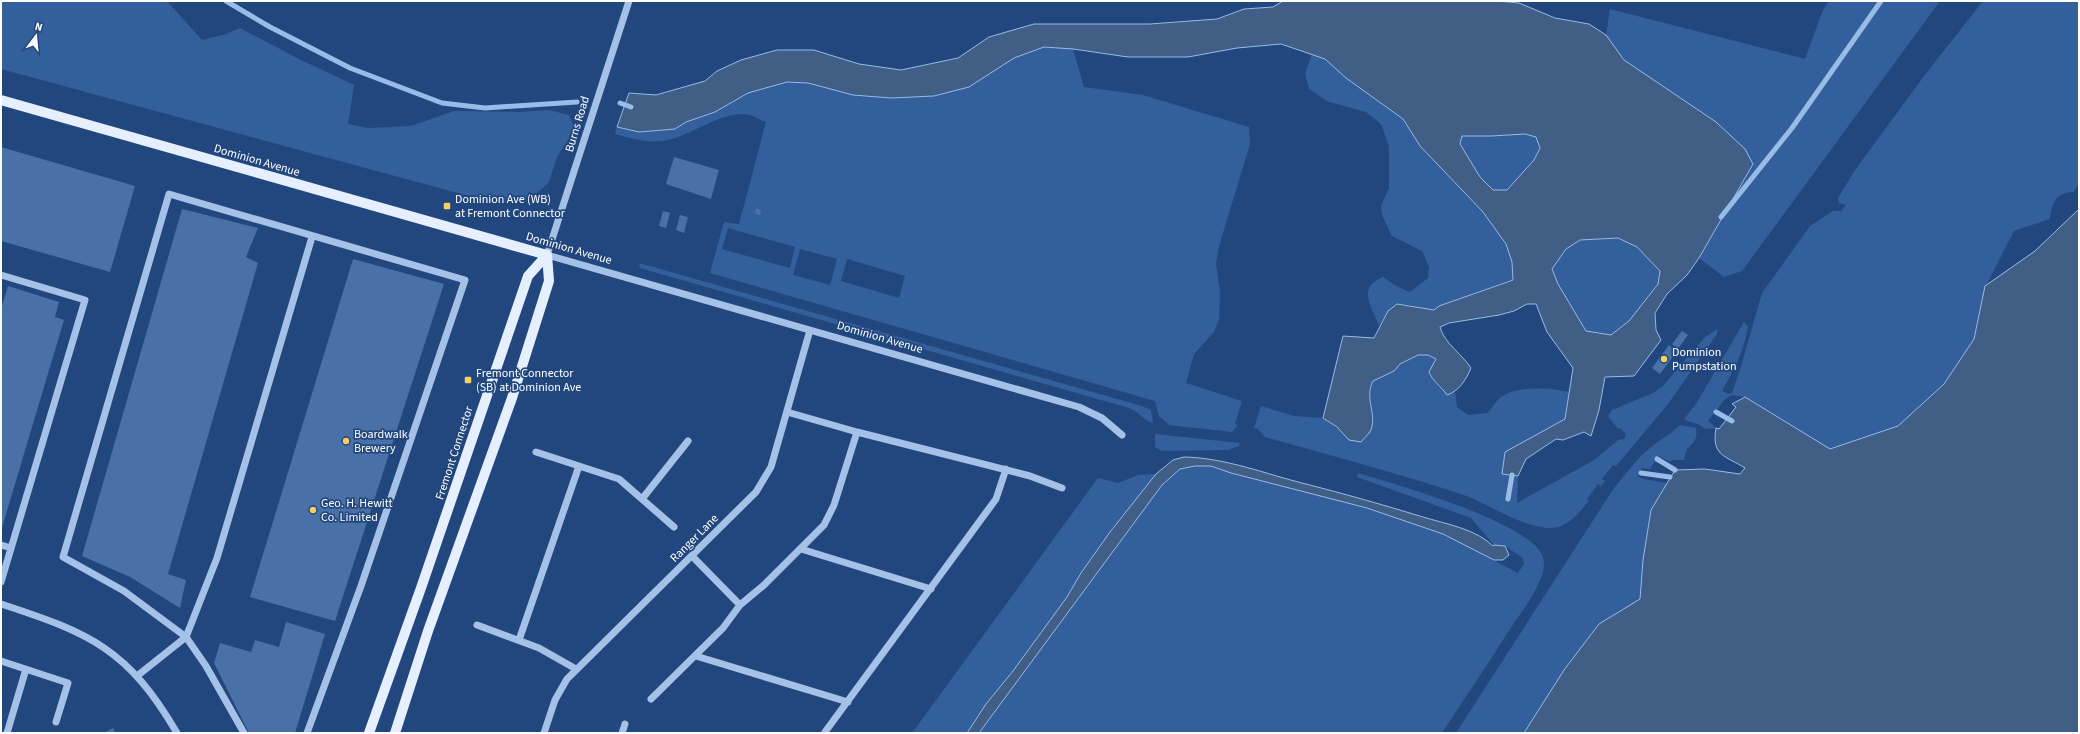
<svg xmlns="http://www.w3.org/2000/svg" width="2080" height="734" font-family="'Source Sans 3',sans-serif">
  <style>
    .green { fill: #33609c; fill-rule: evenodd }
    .water { fill: #415e86; stroke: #98bbe8; fill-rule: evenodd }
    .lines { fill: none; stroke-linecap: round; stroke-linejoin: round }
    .stream { stroke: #98bbe8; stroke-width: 5 }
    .building { fill: #4970a7 }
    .minor { stroke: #a5c1e7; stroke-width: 7 }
    .major { stroke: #e6effd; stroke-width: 10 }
    .poi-dot { fill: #f4cf66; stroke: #21477e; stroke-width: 1.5 }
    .labels { text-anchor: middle; stroke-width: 3.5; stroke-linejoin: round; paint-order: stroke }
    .street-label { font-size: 12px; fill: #fff; stroke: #21477e }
    .poi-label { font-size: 12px; fill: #fff; stroke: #21477e; text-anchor: start }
  </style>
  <rect width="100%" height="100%" fill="#21477e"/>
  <path class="green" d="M1,1h166l35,39 24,-6 14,-6 59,31 55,26 -6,39 20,4 43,-2 43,-15 65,1 30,-2 20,5 6,14 -18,28 -8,25 -20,19 -31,3 -497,-135z
    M1829,1h111l-198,270 -18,6 -25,-19 54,-95 -37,-41 -92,-62 -18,-25 4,-26 195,50 18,-49z
    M1983,1h96v183l-6,8c-18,1 -21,11 -23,27l-36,12 -27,53 48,-33 44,-42 -124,353 -165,-138 -45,-27 -13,-2 -7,4 -17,22 8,7 -11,1c-6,-7 -14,-5 -21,-10l12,-15 48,-82 4,5c-4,24 -14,43 -26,64l7,3 3,-1 8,-23 22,-77 48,-67 23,-15h8l5,-6 -7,-2 -1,-5 17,-28 69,-94z
    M1044,47l29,2 11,38 59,8 106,32 1,17 -31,102 -3,18 4,28 -1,27 -5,13 -20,22 -8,29 56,18 -7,23 3,1 -6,7 -63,-7 -10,-9 -4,-15 -445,-128 14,-51 15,2 27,-102c-6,-2 -14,-7 -20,-8 -26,-2 -54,21 -79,26 -19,4 -34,-1 -52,-6l2,-7 22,5 36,-3 11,-7 29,-10 33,-19 39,-11 21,1 45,12 38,3 43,-2 35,-9 45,-29zM728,228l67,19 -5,21 -68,-19zM800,249l37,10 -7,26 -37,-10zM847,259l58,17 -6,22 -58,-17z
    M1312,54l13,5 21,19 57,41 17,27 63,66 23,32 6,18 1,17 -74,27 -5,4c-9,0 -17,-4 -25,-5 -15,-2 -24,11 -30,21 -7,-20 -23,-38 4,-49l13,9 14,6 18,-14 1,-11 -7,-16 -30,-15 -10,-21 -1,-9 8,-18v-42l-8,-22 -15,-12 -37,-10 -20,-13 -4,-15z
    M1525,134l11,3 4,10 -6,13 -27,30h-14l-13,-13 -20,-33 2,-8h29z
    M1618,238l19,9 23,24 -2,13 -29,37 -18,14 -25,-4 -29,-47 -5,-15 14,-20 14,-9z
    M639,263l503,143 9,4 2,13c-9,-2 -15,-12 -24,-15l-489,-140z
    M1717,329v5l-49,70 -52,62 -3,-1 -11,14 3,2 -4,5 -3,-2 -11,15 2,1c-9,12 -21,28 -38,28 -30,0 -64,-26 -93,-35 -64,-21 -129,-38 -193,-56l-7,-8 -4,-1 7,-22 33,10 29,2 14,9 12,13 23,-30 -4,-20 5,-10 21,-9 6,-7 18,-9h10l8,4 -7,13c4,10 12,14 18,23l8,-3 2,15 11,8 20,-2c4,-5 7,-11 12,-15 15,-13 51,-10 69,-6l-4,27 -60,33 -3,22 16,2 -1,27 77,-43 24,-20 6,-1 2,-5 -6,-6 -2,1 -10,-13 4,-6 41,-17 9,-6 42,-49z
    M1680,425l16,3c2,10 -2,15 -9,21l-3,11h-12l-2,2 -11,-6 -9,13 -8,-1 -4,8 5,3 24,4 -16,27 -8,50 4,27 -48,146h-143l156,-242c12,-15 23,-31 38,-43 10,-9 19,-12 30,-23z
    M1155,434l85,9 -1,3 -11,4 -66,1 -7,-4z
    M1195,466h16l20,7 136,35 76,26 75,39 6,-9 -1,-6 -18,-12 -11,-1 -23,-27 -114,-41 1,-4c36,11 173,49 185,84 2,7 1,16 -3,23 -7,18 -20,34 -30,49 -22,35 -46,70 -68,104h-463l183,-248 18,-16z
    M1156,474l-46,58 -29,41 -14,24 -54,74 -27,33 -19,29h-55l186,-255 20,5 20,-8z"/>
  <path class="water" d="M1283,1h214l22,2 36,15 34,6 17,11 18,25 92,62 29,27 8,15 -54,94 -12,17 -20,19 -12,19 1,17 5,10 -27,36 -29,1 -6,33 -8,26 -7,-4 -21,8 -7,-1 -30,20 -8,17 -16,-2 3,-22 60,-33 8,-51 -26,-36 -11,-28h-9l-13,7 -15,4 -50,8 -9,4c4,16 22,27 31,41 -5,12 -12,23 -24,27 -6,-9 -14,-13 -18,-23l7,-13 -8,-4h-10l-18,9 -6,7 -21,10c-9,17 4,32 -2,49 -2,4 -7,8 -10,12l-12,-2 -12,-13 -14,-9 20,-82 31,2 14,-27 9,-7 37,6 5,-4 74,-26 -1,-18 -6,-18 -23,-32 -63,-66 -17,-27 -57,-41 -21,-19 -44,-15 -44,4 -49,9h-60l-55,-8 -29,-2 -30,11 -45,29 -35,9 -43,2 -38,-3 -45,-12 -21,-1 -39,11 -33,19 -29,10 -11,7 -36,3 -22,-5 12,-34 27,2 49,-14 12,-10 24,-11 36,-10h37l45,14 42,6 57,-12 31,-21 45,-13h116l67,-5 27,-10 29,-2zM1525,134l11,3 4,11 -6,12 -27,30h-14l-13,-13 -20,-33 2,-8h29zM1618,238l19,9 23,24 -2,13 -29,37 -18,14 -25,-4 -28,-47 -6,-15 14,-20 14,-9z
    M2079,209v524h-555l40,-63 35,-46 41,-25 3,-39 8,-50 24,-40 30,-1 35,5 5,-6c-19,-12 -34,-12 -29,-40l3,1 17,-22 -4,-3 13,-7 85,52 68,-23 46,-42 30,-45 11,-53 50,-35z
    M1184,457c43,1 81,17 122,27 39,10 78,21 117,33 23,7 53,12 70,29l1,-1 11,1 4,9 -6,5h-9l-51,-26 -76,-26 -136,-35 -20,-7h-16l-15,3 -18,16 -183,248h-12l19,-29 27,-33 54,-74 14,-24 29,-41 46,-58 17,-14z"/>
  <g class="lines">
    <path class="stream" d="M226,1l44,26 80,41 92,35 43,5 92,-6
      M620,103l11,4
      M1721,217l71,-89 89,-127
      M1716,412l16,9
      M1657,459l18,11
      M1641,473l29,4
      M1508,499l4,-24"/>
  </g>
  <path class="building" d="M1,147l134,39 -25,86 -109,-31z
    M674,157l45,13 -8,29 -45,-15z
    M756,208l5,2 -1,5 -5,-1z
    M182,209l76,19 -12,29 12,6 -90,311 18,6 -6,28 -50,-31 -48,-21z
    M663,211l7,2 -4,15 -7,-2z
    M680,215l8,2 -4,16 -8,-3z
    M353,259l91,25 -109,337 -85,-24z
    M8,286l51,16 -4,15 9,3 -63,211v-222z
    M1682,331l6,4 -10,14 -6,-5z
    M1669,345l8,6 -17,23 -8,-6z
    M286,622l39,12 -30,99h-46l-35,-70 6,-20 31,9 4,-12 24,7z
    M113,728l2,5h-11z"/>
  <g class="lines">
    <path class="minor" d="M629,1l-82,254 532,152 23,11 20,17
      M1,275l84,25 -84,282
      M787,412l70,20 173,44 32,12
      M536,452l83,27 55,48
      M642,499l46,-58
      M1,545l10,3
      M801,549l130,40
      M692,556l48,49
      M1,604c89,29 127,45 176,129
      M477,625l62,23 37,21
      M519,640l60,-174
      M696,656l152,46
      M1,661l67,22 -12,39
      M137,676l49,-39 31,-79 95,-321
      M651,699l72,-71 17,-23 24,-20 60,-60 10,-20 23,-73
      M825,732l171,-233 10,-30
      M7,733l19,-64
      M244,733l-38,-67 -20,-29 -62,-46 -61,-34 106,-363 296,86 -104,306 -54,147
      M544,733l11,-33 12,-21 189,-187 15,-25 39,-137
      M622,733l3,-9"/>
    <path class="major" d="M1,100l546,155
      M369,733l52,-145 107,-312 19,-21
      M395,733l33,-102 84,-233 37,-117 -2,-26"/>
  </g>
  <g class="poi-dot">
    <rect x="443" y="202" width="8" height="8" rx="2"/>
    <circle cx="1664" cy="359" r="4"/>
    <rect x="464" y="376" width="8" height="8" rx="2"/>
    <circle cx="346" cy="441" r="4"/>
    <circle cx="313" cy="510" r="4"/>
  </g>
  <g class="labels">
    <g class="street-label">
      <text transform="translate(577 124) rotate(-73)" y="4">Burns Road</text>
      <text transform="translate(257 160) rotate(16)" y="4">Dominion Avenue</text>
      <text transform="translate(569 248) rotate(16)" y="4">Dominion Avenue</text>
      <text transform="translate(880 337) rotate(16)" y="4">Dominion Avenue</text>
      <text transform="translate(454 453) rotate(-72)" y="4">Fremont Connector</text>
      <text transform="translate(694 538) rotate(-45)" y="4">Ranger Lane</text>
    </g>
    <g class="poi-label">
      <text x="455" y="203">Dominion Ave (WB)<tspan x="455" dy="14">at Fremont Connector</tspan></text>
      <text x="1672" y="356">Dominion<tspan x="1672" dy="14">Pumpstation</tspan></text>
      <text x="476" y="377">Fremont Connector<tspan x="476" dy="14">(SB) at Dominion Ave</tspan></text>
      <text x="354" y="438">Boardwalk<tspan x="354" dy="14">Brewery</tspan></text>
      <text x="321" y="507">Geo. H. Hewitt<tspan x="321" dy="14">Co. Limited</tspan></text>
    </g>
  </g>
  <rect width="2080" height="734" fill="none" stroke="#ffffff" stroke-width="4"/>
  <g transform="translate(36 36) rotate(16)" stroke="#21477e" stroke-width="3" paint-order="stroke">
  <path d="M0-3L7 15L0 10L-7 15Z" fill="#ffffff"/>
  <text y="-6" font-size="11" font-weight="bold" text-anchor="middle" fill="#ffffff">N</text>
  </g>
</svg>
